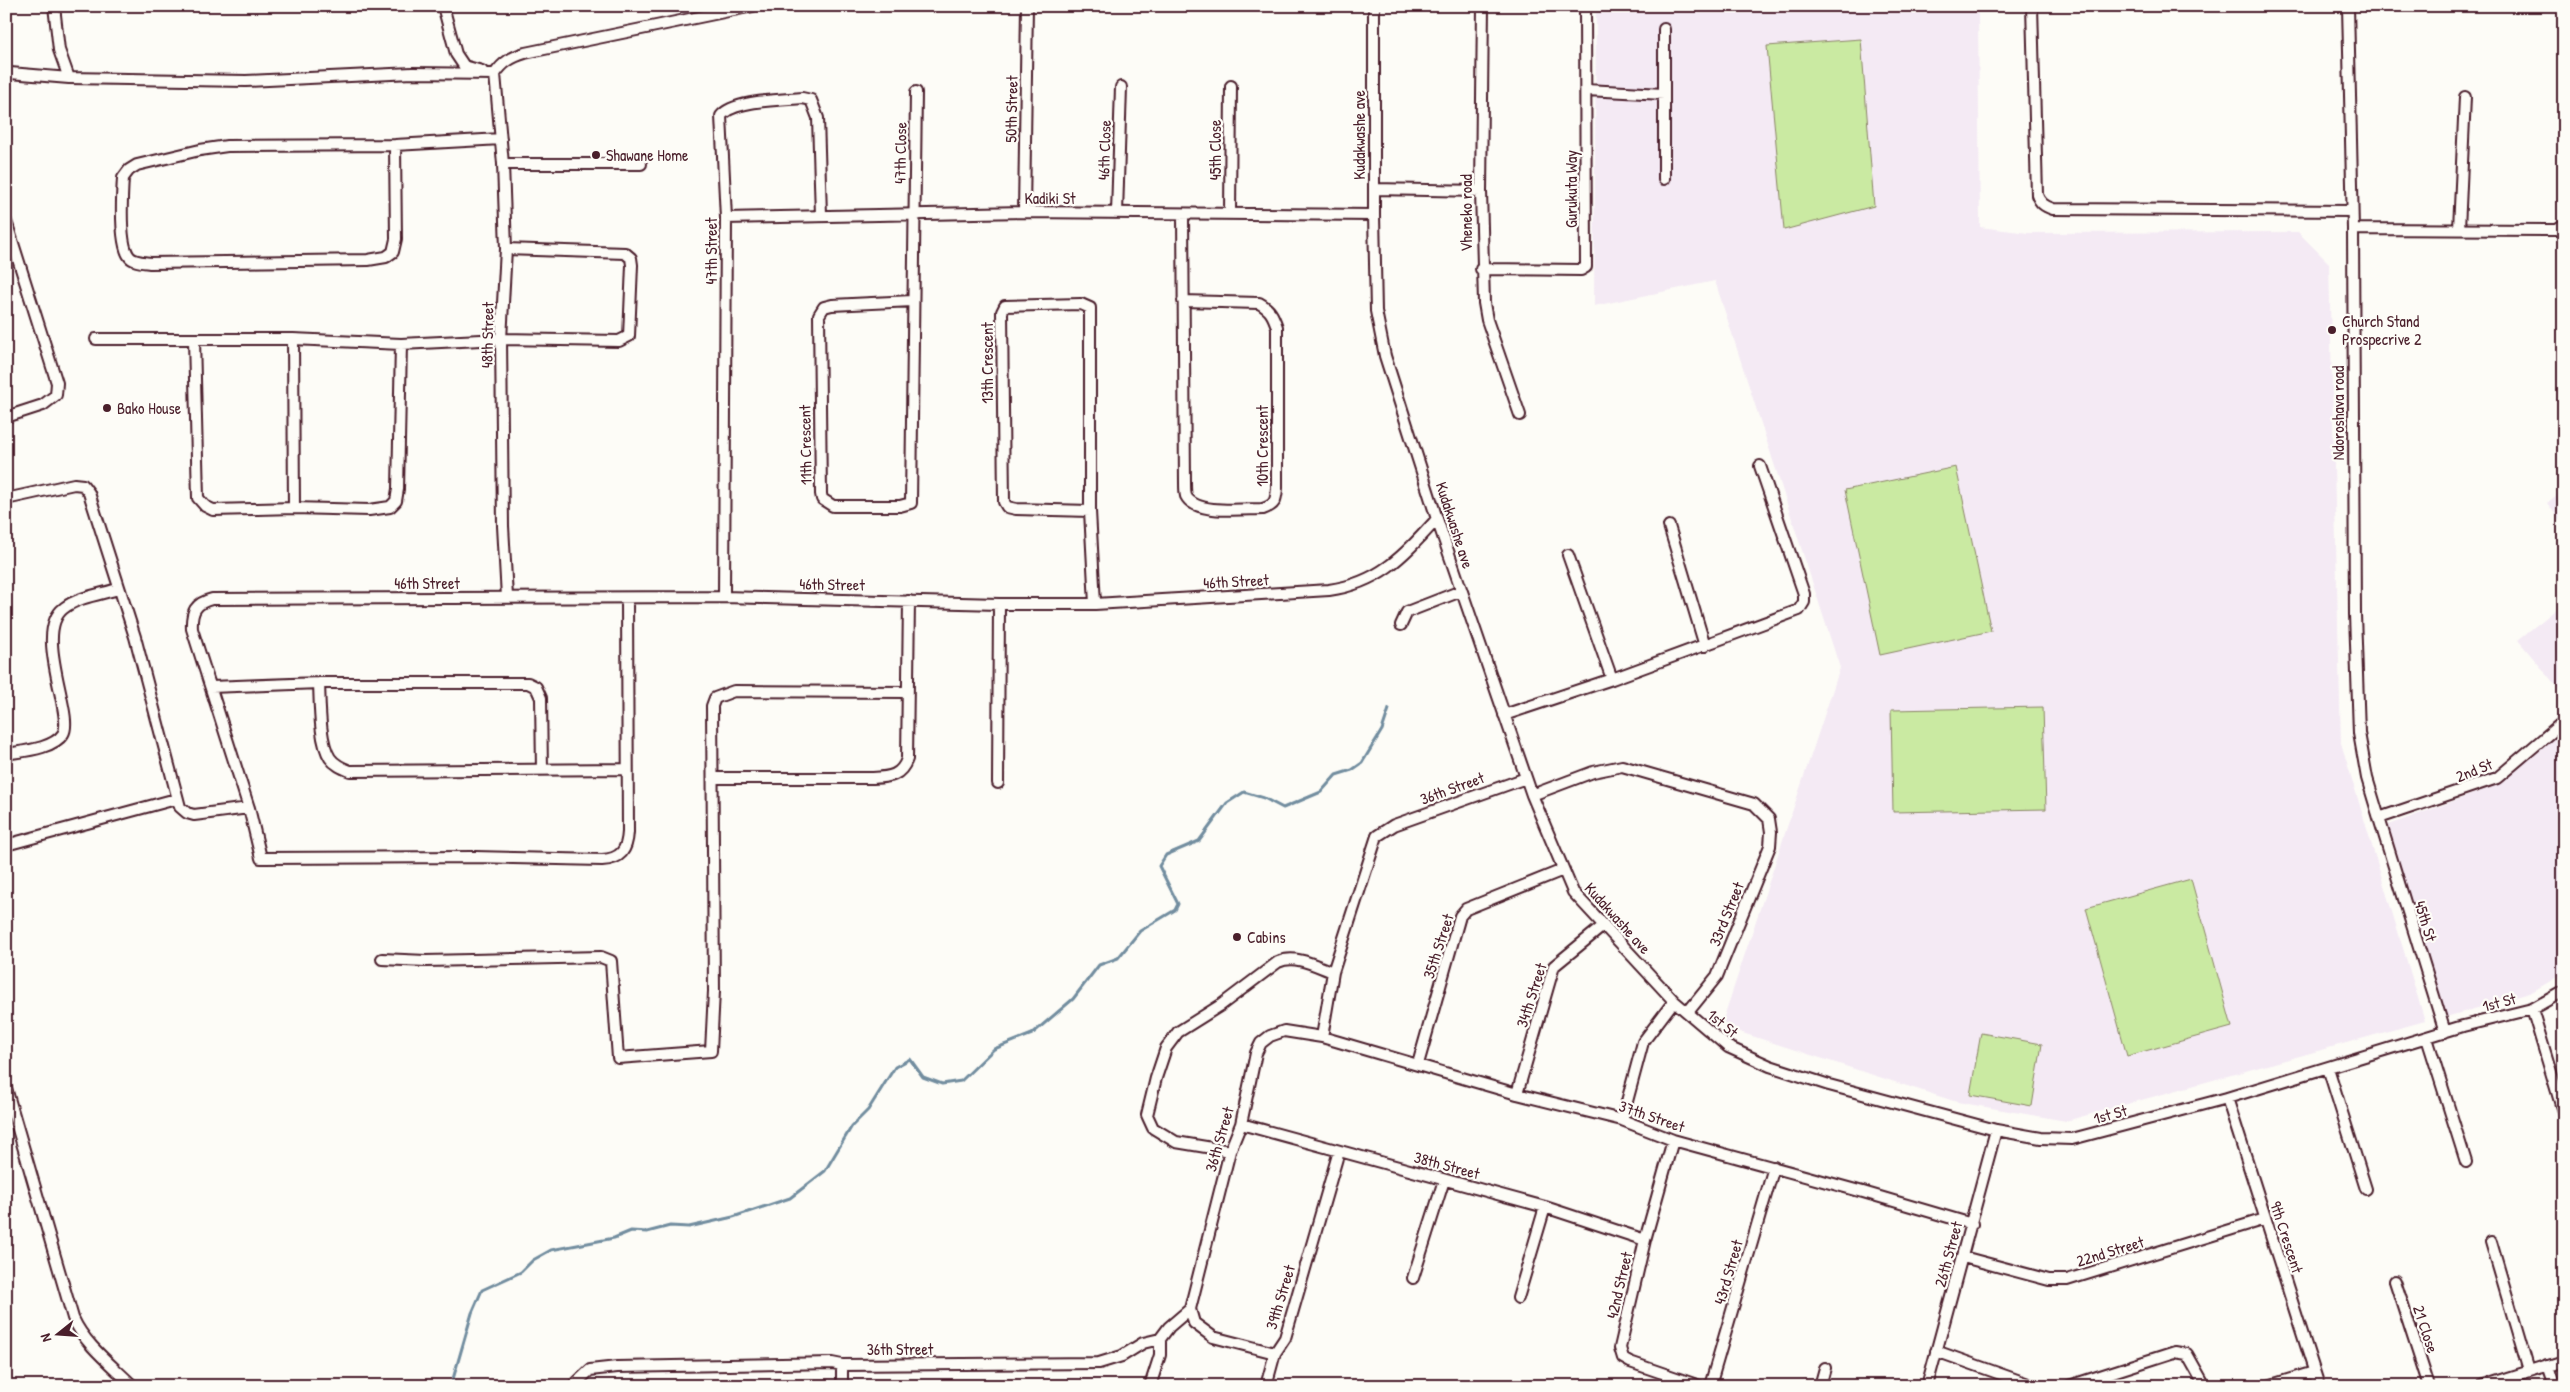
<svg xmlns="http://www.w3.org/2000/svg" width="2570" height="1392" font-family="'Patrick Hand',sans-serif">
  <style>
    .built { fill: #f4eaf4 }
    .pitch { fill: #caeaa2; stroke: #8a8466 }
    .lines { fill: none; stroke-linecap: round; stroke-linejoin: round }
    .stream { stroke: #728d9f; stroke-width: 3 }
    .minor-casing { stroke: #4a1f2b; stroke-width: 14 }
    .minor { stroke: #fdfcf7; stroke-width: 10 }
    .poi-dot { fill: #4a1f2b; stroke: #fdfcf7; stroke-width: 2 }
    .labels { text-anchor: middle; stroke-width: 4.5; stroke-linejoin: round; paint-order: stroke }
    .street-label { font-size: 16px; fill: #4a1f2b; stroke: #fdfcf7 }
    .poi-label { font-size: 16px; fill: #4a1f2b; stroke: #fdfcf7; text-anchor: start }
  </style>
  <rect width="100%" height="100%" fill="#fdfcf7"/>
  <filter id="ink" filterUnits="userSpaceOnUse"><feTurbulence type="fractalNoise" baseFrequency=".02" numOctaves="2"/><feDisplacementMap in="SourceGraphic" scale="10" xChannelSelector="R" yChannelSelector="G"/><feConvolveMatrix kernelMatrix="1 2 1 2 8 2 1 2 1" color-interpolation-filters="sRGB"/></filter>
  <g filter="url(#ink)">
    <path class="built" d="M1596,6l382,4 2,217 48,6 270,-1 31,31 12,480 84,278 -359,100 -109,-19 -236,-76 119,-358 -125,-387 -121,25z
      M2564,489v37l-17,-23z
      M2564,603v92l-46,-55z
      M2564,729v244l-34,20 -91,26 -58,-191 119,-44z"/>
    <path class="pitch" d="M1861,39l13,167 -90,24 -17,-184z
      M1956,467l35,164 -111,24 -35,-165z
      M2043,707l3,102 -153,3 -2,-102z
      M2191,879l41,148 -105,29 -41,-148z
      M1981,1033l61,11 -10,62 -62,-11z"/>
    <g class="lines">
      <path class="stream" d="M451,1386l21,-73 10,-23 39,-18 12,-12 18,-10 63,-12 17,-7 16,1 23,-6 19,1 44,-10 57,-19 35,-27 27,-45 16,-16 27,-43 15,-8 13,18 19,7 19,-3 33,-32 38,-15 41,-35 26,-34 19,-7 22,-27 35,-21 3,-6 -19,-38 7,-11 33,-14 28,-38 17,-11 20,6 19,10 38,-16 15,-17 16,-5 10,-7 20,-33 7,-21"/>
      <defs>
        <path id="minor" d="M54,6l5,44 10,28
          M443,6l13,48 8,12 18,5
          M1374,6v209l2,96 9,45 52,163 95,276 41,97 101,109 54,46 42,19 59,19 167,45 45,8 31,1 155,-41 236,-72 69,-17 32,-18
          M1483,6l-2,185 3,112 3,17 33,95
          M2032,6l5,189c3,8 7,11 16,14l299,2
          M2348,6l5,223 2,385 4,119 8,45 12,40 66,214
          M1664,29v150
          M10,73l59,5 177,3 166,-8 83,1
          M495,74l8,90 3,85 -5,90 2,187 4,71
          M495,74c8,-12 17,-17 30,-21l228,-47
          M1586,90l78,4
          M395,145l1,94 -3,13 -7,5 -18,3 -218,3c-7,-1 -17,-1 -21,-7 -10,-13 -7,-62 -6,-78l6,-8 8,-5 63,-15 27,-4 168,-1 106,-6
          M503,164h138
          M1374,189l107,2
          M1024,212l3,-206
          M1117,213l4,-126
          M1230,214l1,-128
          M726,218l298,-6 350,3
          M6,221l51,162 -1,12 -13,10 -37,12
          M2353,229l203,1 8,-5
          M2459,229l6,-132
          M1481,269l100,1 5,-3 -1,-261
          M912,301l-80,4 -8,2 -5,8 2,179 1,5 11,7h67l11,-3 5,-411
          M1183,301l76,2c11,6 14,12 18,24v161c-1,13 -2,17 -14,21 -19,0 -68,6 -77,-13 -1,-4 -1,-9 -1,-13l-2,-268
          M96,339h197l108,5 100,-5 118,2 10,-5 3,-71 -1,-7 -6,-5 -119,-4
          M194,339l4,159 7,8 8,4 81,-2 75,2 21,-3 6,-6 2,-12 3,-145
          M293,339l1,169
          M6,499l68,-15 9,1 6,8 46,144 45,170 7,6 7,2 55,-7
          M1090,511l-74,-2 -9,-2 -3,-5 -2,-190 3,-6 76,-2 9,4v203l5,93
          M1669,526l36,120
          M1568,555l44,124
          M724,597l2,-379 -5,-102c12,-16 61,-16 81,-18l9,2 7,18 3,97
          M627,599l1,233c-1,18 -7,27 -26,28l-127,-3 -214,1 -12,-50 -57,-179c-1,-17 3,-26 20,-30l512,-2 275,7h96l234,-14c51,-7 75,-35 108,-71
          M1401,625l6,-13 54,-21
          M319,683c1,20 0,58 11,75 5,7 12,10 20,13l277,-2
          M211,687l108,-4h209l8,4 5,11 1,72
          M1504,715l108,-36 187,-69 5,-8v-8l-44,-128
          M6,754c17,-3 47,-5 57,-20 12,-18 -31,-102 1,-126 14,-11 38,-14 54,-19
          M713,778h160c17,-1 28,-2 34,-19l2,-158
          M998,783l1,-179
          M1532,795l61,-23 29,-6 132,38 15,15 2,13 -1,14 -53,130 -29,36
          M2379,818l118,-40 67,-57
          M6,845l170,-46
          M382,959l44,2 175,-4 10,4 7,97 93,-7 3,-60 -2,-285 3,-8 19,-7 173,1
          M2532,1009l32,106
          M1322,1037l11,-65 44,-136 17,-11 132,-47
          M2427,1038l39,124
          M1418,1064l42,-148 6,-7 97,-39
          M2328,1068l38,121
          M6,1088l67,230c12,27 39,47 60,68
          M1517,1094l37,-128 49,-40
          M2227,1098l92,288
          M1622,1120l21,-78 31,-41
          M1241,1124l304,83 100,33
          M1673,1140l-28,100 -25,108 3,10 7,4 70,24
          M1230,1151l-54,-9 -23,-14 -6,-13 9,-37 10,-30 12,-16 43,-27 57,-43c18,-8 38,4 55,10
          M2491,1242l38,129
          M1963,1257l86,23h18l198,-61
          M1413,1278l31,-98
          M2395,1281l34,105
          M1518,1298l27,-91
          M1190,1309l4,14 19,14 62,16 10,-15 54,-187
          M1936,1351l98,35
          M842,1365v21
          M2547,1365l7,21
          M573,1386l17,-16 27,-3 215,-4 10,2 257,-2 23,-7 21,-13 17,-4 9,-12 21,-18 40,-158 11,-27 15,-71 5,-10 9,-7 14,-5 38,6 195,57 105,26 51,20 190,52 109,32
          M1150,1386l10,-31v-16
          M1266,1386l9,-33
          M1710,1386l64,-219
          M1820,1386l5,-18
          M1927,1386l69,-256
          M2069,1386l106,-34 12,2 18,32
          M2268,1386l46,-14
          M2482,1386l82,-26"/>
      </defs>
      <use href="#minor" class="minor-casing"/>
      <use href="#minor" class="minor"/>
    </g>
  </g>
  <g class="poi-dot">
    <circle cx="596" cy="155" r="5"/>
    <circle cx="2332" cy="330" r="5"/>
    <circle cx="107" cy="408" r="5"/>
    <circle cx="1237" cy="937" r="5"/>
  </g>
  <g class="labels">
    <g class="street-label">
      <text transform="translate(1011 109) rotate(-89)" y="6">50th Street</text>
      <text transform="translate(1359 135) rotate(-90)" y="6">Kudakwashe ave</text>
      <text transform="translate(1104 150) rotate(-88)" y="6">46th Close</text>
      <text transform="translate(1215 150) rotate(-90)" y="6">45th Close</text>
      <text transform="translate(900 153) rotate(-89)" y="6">47th Close</text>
      <text transform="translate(1571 189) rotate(-90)" y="6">Gurukuta Way</text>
      <text x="1050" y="204">Kadiki St</text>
      <text transform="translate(1466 213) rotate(-90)" y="6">Vheneko road</text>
      <text transform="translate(711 251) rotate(-90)" y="6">47th Street</text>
      <text transform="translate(487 335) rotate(-89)" y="6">48th Street</text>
      <text transform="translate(987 363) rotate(-90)" y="6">13th Crescent</text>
      <text transform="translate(2338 413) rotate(-90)" y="6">Ndoroshava road</text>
      <text transform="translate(805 445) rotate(-91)" y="6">11th Crescent</text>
      <text transform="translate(1262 446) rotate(-90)" y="6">10th Crescent</text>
      <text transform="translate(1455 525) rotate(72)" y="6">Kudakwashe ave</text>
      <text transform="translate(1236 581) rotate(-3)" y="6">46th Street</text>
      <text x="427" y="589">46th Street</text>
      <text transform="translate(832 584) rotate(1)" y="6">46th Street</text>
      <text transform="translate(2474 770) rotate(-22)" y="6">2nd St</text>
      <text transform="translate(1452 788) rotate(-20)" y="6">36th Street</text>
      <text transform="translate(1726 914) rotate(-68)" y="6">33rd Street</text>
      <text transform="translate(1618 918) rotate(48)" y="6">Kudakwashe ave</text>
      <text transform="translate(2426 921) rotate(73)" y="6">45th St</text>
      <text transform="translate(1438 946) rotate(-72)" y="6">35th Street</text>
      <text transform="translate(1531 995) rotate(-72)" y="6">34th Street</text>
      <text transform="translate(2499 1002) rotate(-14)" y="6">1st St</text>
      <text transform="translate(1723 1023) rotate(40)" y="6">1st St</text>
      <text transform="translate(2110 1114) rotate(-15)" y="6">1st St</text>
      <text transform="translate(1652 1116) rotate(19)" y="6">37th Street</text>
      <text transform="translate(1219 1139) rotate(-74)" y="6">36th Street</text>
      <text transform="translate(1447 1165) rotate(15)" y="6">38th Street</text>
      <text transform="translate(2287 1237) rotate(72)" y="6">9th Crescent</text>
      <text transform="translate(2110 1251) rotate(-17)" y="6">22nd Street</text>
      <text transform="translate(1948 1254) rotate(-75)" y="6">26th Street</text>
      <text transform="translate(1728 1272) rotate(-74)" y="6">43rd Street</text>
      <text transform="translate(1619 1285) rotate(-77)" y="6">42nd Street</text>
      <text transform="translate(1280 1297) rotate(-73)" y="6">39th Street</text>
      <text transform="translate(2426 1329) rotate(72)" y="6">21 Close</text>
      <text x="900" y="1355">36th Street</text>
    </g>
    <g class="poi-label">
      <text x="606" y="161">Shawane Home</text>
      <text x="2342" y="327">Church Stand<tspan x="2342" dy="18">Prospecrive 2</tspan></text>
      <text x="117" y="414">Bako House</text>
      <text x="1247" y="943">Cabins</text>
    </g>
  </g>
  <rect width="2570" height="1392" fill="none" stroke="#fdfcf7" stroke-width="25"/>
  <rect x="12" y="12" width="2545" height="1367" fill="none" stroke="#4a1f2b" stroke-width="2" filter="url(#ink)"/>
  <g transform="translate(58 1334) rotate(253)" stroke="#fdfcf7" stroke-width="4" paint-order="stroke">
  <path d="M0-4L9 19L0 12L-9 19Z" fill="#4a1f2b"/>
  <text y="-8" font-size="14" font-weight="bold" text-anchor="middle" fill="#4a1f2b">N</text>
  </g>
</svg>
